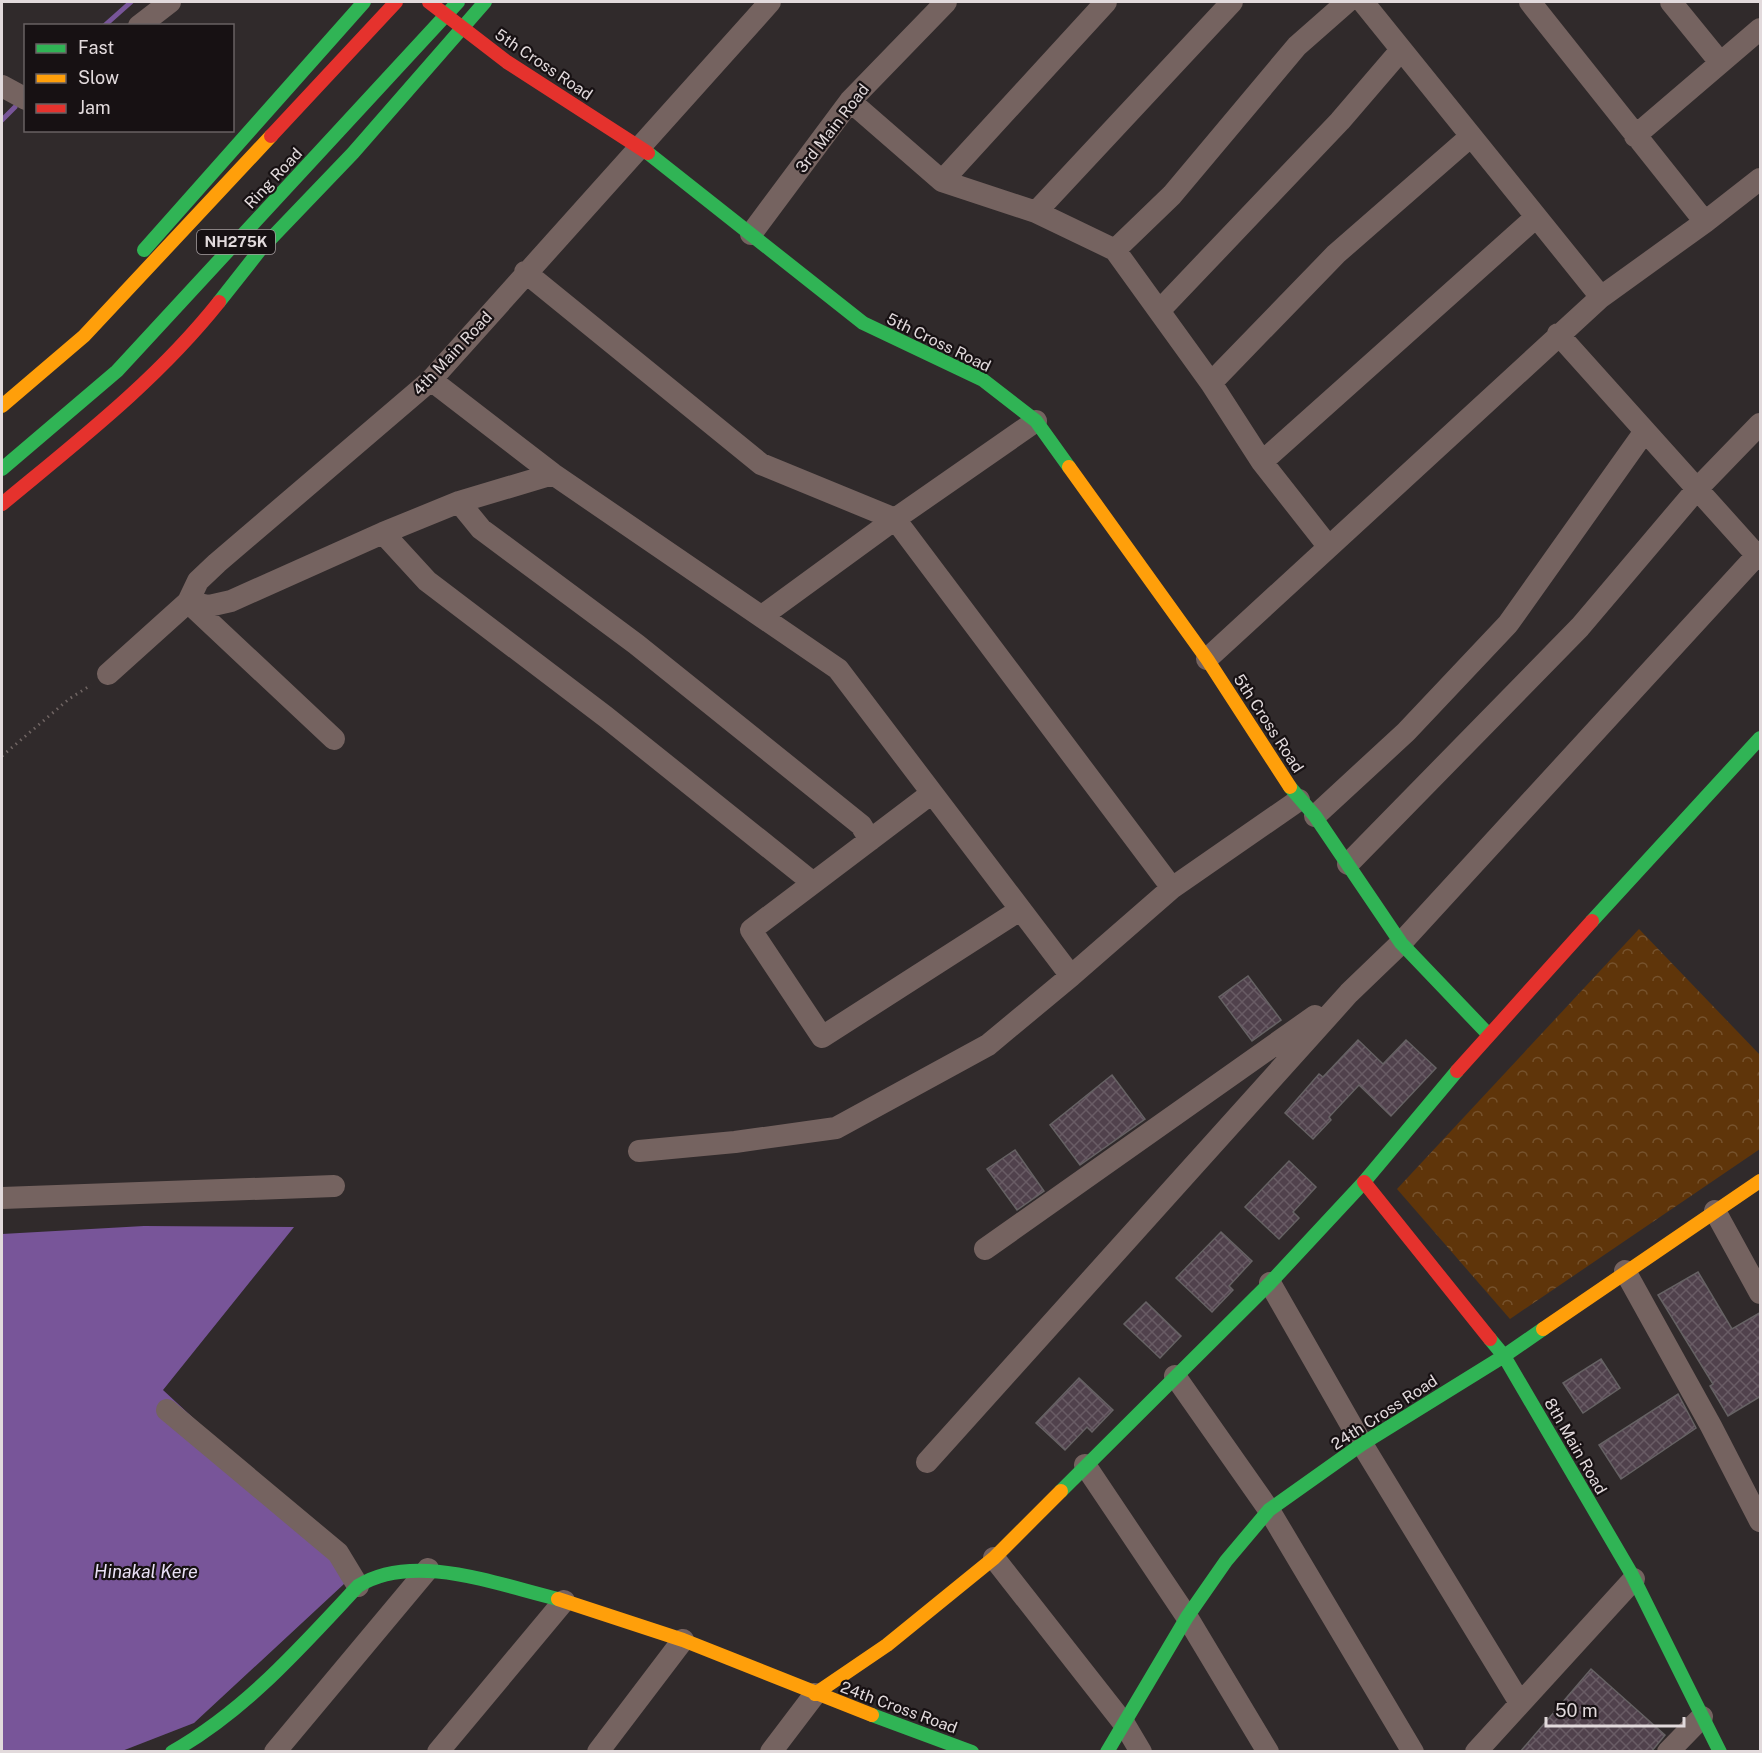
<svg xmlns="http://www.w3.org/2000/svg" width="1762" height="1753" font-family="'Public Sans',sans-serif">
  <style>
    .park { fill: url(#park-crowns) }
    .water { fill: #785599 }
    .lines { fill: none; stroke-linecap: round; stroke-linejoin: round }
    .stream { stroke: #785599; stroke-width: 5 }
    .building { fill: url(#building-cross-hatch); stroke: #666264; stroke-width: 1.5 }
    .path { stroke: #716664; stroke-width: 3; stroke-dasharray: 1.5 4.5; stroke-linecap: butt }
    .street { stroke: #756360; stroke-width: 22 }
    .fast { stroke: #30b455; stroke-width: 14 }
    .slow { stroke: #ff9f0a; stroke-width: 14 }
    .jam { stroke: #e5322d; stroke-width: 14 }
    .labels { text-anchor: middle; stroke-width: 4.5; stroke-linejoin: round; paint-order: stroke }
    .shield { fill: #171113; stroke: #a59ea0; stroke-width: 1.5 }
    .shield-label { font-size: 15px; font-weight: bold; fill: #e2dadc }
    .street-label { font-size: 16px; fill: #e2dadc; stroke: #171113 }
    .water-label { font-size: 18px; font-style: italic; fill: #e9e0f5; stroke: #171113 }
  </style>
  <defs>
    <pattern id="park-crowns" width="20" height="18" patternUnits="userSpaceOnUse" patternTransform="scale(1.5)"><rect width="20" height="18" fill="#5f350a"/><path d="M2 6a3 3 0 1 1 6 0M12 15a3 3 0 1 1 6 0" fill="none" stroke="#76522d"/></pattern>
    <pattern id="building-cross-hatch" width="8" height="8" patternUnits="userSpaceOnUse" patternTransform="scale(1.5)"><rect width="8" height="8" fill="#50414c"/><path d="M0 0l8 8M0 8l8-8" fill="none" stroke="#695c65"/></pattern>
  </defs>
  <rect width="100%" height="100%" fill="#302a2b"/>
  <path class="park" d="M1639,929l121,126v94l-250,170 -113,-130z"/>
  <path class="water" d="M144,1226l150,1 -131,163 195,181 -164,152 -72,28 -120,1v-518z"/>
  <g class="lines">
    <path class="stream" d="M104,26l27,-24
      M2,120l13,-13"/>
  </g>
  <path class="building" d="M1248,976l33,44 -29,21 -33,-44z
    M1358,1040l25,24 23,-24 30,28 -45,48 -32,-31 -30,32 2,3 -18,19 -28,-26 34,-39 4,3z
    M1112,1075l33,44 -65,46 -30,-40z
    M1015,1150l29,41 -27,19 -30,-41z
    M1289,1161l27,26 -23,25 6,6 -20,21 -34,-32z
    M1221,1232l31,29 -23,25 4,4 -21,22 -36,-34z
    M1698,1272l34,57 29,-17v84l-33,20 -18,-30 3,-2 -55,-89z
    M1146,1302l35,34 -21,22 -36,-34z
    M1601,1359l19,29 -37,25 -20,-30z
    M1079,1378l34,32 -21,22 -5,-5 -22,23 -29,-27z
    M1678,1394l18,34 -75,51 -22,-34z
    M1591,1669l74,66 -14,17h-131z"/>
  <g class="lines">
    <path class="path" d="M2,756l67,-57 22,-14"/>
    <path class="street" d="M1363,2l238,295
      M1530,2l175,220
      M1671,2l48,59
      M139,26l31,-24
      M2,86l24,13
      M850,101l92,80 94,31 79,38 96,133 51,79 66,84
      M1635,136l125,-107
      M942,181l164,-179
      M1036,212l196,-210
      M751,234l99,-133 96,-99
      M1115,250l57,-55 125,-149 50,-44
      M525,272l236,192 134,55 277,369
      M1160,310l180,-189 61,-71
      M1558,334l202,225
      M431,380l122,94 285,195 233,307 101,-88 127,-88
      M1211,383l125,-129 134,-117
      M1262,462l273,-244
      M459,502l22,27 155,115 225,181 9,15
      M383,533l44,48 179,136 206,165
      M188,602l21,4 22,-5 152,-68 76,-31 94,-28
      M188,602l146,137
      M762,616l133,-97 141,-98
      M1207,659l394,-362 104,-75 55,-43
      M108,674l80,-72 10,-21 19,-18 214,-183 339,-378
      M932,793l-181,137 71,107 198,-127
      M1315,816l91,-84 102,-108 137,-193
      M1348,864l232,-237 117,-138 63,-65
      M639,1151l96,-9 101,-14 152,-83 83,-69
      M2,1198l332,-12
      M1715,1211l45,82
      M985,1249l330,-233
      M1625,1271l86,155 49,95
      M1270,1283l92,161 158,259
      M1175,1376l94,134 144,242
      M167,1410l171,143 20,33
      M927,1462l422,-469 52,-50 359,-391
      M1085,1465l102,152 81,135
      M994,1558l131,167 16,27
      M275,1752l153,-183
      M438,1752l126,-151
      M598,1752l85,-112
      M771,1752l44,-58
      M1476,1752l158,-173
      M1668,1752l34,-35"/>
    <path class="fast" d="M648,153l215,170 120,57 53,41 33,46
      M144,250l220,-248
      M219,302l41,-52 93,-97 132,-151
      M2,469l115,-98 341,-369
      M1290,787l25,29 86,127 87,91
      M1592,921l168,-183
      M1490,1339l14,17 127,217 89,179
      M1061,1491l209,-208 94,-101 93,-111
      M872,1715l100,37
      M172,1752c74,-42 128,-104 186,-166 56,-35 140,-1 200,13
      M1107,1752l80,-135 39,-56 43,-51 93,-66 142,-88 39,-27"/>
    <path class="slow" d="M2,406l82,-70 187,-200
      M1069,467l138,192 83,128
      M1543,1329l217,-148
      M558,1599l125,41 189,75
      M815,1694l72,-49 107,-87 67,-67"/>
    <path class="jam" d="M429,2l78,60 141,91
      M271,136l125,-134
      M2,504c76,-63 155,-124 217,-202
      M1457,1071l135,-150
      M1364,1182l126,157"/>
  </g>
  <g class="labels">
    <rect class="shield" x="197" y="230" width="78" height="24" rx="4.5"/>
    <g class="shield-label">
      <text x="236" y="247">NH275K</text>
    </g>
    <g class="street-label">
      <text transform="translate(544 64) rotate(34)" y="6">5th Cross Road</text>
      <text transform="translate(832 128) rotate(-52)" y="6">3rd Main Road</text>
      <text transform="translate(273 178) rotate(-47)" y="6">Ring Road</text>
      <text transform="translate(939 342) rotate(26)" y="6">5th Cross Road</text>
      <text transform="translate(452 353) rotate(-47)" y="6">4th Main Road</text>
      <text transform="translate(1269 723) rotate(57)" y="6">5th Cross Road</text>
      <text transform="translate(1384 1412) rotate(-33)" y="6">24th Cross Road</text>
      <text transform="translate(1576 1446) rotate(60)" y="6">8th Main Road</text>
      <text transform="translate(899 1707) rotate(20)" y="6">24th Cross Road</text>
    </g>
    <g class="water-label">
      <text x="146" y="1578">Hinakal Kere</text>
    </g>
  </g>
  <rect width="1762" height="1753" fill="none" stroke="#e2dadc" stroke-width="6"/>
  <rect x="24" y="24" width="210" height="108" fill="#171113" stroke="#686163" stroke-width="1.5"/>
  <rect x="36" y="44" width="30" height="9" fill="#30b455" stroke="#686163" stroke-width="1.5"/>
  <text x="78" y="54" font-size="18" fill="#e2dadc">Fast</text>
  <rect x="36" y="74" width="30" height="9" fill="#ff9f0a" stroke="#686163" stroke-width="1.5"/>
  <text x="78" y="84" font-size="18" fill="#e2dadc">Slow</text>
  <rect x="36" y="104" width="30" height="9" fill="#e5322d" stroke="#686163" stroke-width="1.5"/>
  <text x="78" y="114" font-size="18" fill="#e2dadc">Jam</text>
  <path d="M1546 1717v9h138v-9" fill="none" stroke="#e2dadc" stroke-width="3"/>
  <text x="1555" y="1717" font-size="18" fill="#e2dadc" stroke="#171113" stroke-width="4.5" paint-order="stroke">50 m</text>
</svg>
